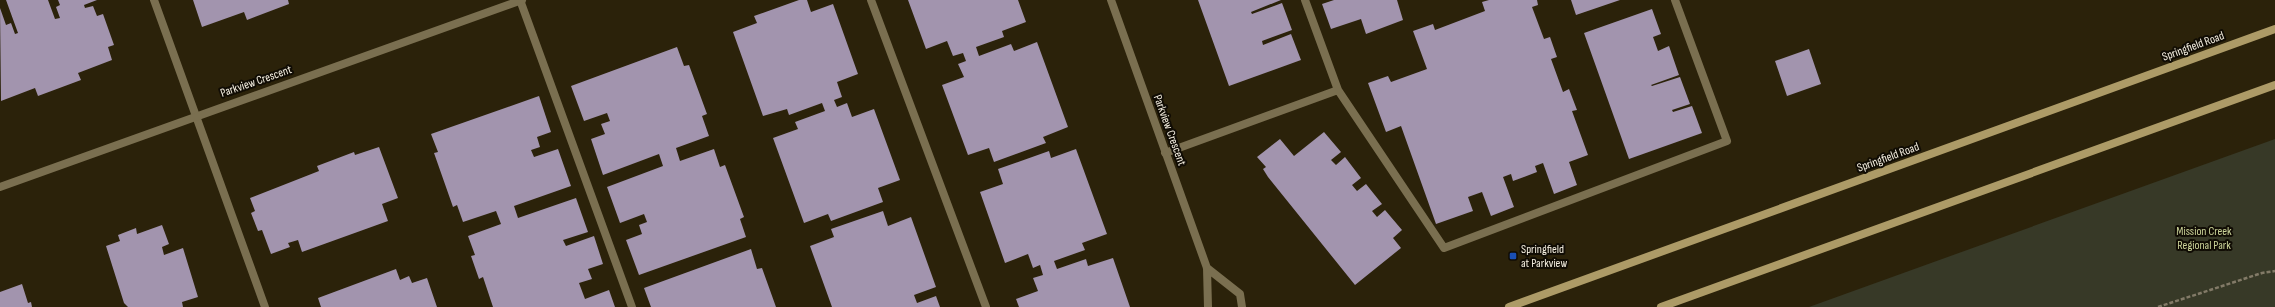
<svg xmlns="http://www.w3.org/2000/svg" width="2275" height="307" font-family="'Sofia Sans Condensed',sans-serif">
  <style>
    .green { fill: #373927 }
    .building { fill: #a294ae }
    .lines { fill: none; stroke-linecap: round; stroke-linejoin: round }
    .path { stroke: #827a67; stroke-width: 2.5; stroke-dasharray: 4 2; stroke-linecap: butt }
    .lane { stroke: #7a6f50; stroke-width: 8 }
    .street { stroke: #7a6f50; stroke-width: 8 }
    .secondary { stroke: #ad9b67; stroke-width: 8 }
    .transit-dot { fill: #1a4fb4; stroke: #100c04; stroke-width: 1.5 }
    .labels { text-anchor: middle; stroke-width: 4; stroke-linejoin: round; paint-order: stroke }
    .street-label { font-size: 12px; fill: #f6f0e2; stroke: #100c04 }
    .park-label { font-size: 12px; fill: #ccd499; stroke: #100c04 }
    .poi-label { font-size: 12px; fill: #f6f0e2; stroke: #100c04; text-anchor: start }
  </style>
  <rect width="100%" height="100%" fill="#2b220a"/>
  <path class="green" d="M2275,139v168h-466z"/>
  <path class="building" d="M6,0h42l7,19 5,-1 -4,-11 4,-2 -2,-5h39l-13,5 1,3 8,-2 4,10 6,-2 11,31 -6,2 4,13 -34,13 3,7 -43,16 -3,-8 -34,13 -1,-93 6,17 5,-2 4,11 3,-1z
    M193,0h95l1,4 -42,16 -3,-8 -42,15z
    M799,0h8l4,12 22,-8 25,70 -21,8 5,15 -8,3 3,7 10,-4 5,14 22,-8 26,71 -22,8 5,14 -52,19 -3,-7 -24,9 -31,-85 25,-9 -3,-7 30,-11 -3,-8 -33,12 -2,-6 -24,7 -30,-84 24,-9 -3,-7z
    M908,0h110l8,22 -24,9 2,6 -28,10 3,9 32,-12 3,7 23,-9 31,85 -25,10 3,6 -52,19 -5,-14 -21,7 -26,-70 22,-8 -6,-13 8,-3 -3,-8 -10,3 -6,-15 -21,8z
    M1198,0h83l-30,12 1,2 30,-11 10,27 -30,11 1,4 28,-11 10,26 -72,26z
    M1334,0h63l6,20 -37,14 -5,-15 -30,10 -9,-25z
    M1489,0h48l1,5 -6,2 12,32 6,-2 7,20 -6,2 12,33 6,-3 8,21 -5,1 16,44 -19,7 8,23 -23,9 -11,-31 -8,3 2,6 -24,9 -2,-7 -8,3 11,30 -23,9 -9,-24 -14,5 5,14 -37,13 -35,-98 -15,6 -18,-49 20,-7 3,6 36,-13 -14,-38 20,-7 2,6 50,-19 -3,-9z
    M1571,0h49l-44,15z
    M1652,9l9,25 -8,3 5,14 11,-5 10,29 -28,10 1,1 28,-9 10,27 -18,6 1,2 19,-6 10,27 -73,26 -45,-126z
    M677,47l7,19 5,-1 18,49 -5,2 7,20 -33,12 4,13 34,-12 6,18 5,-2 19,52 -4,2 6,18 -107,38 -13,-35 16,-6 -3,-9 8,-3 -3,-8 -24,9 -13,-36 56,-21 -4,-12 -56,21 -12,-36 14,-5 -4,-10 9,-3 -3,-8 -23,8 -13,-35z
    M1809,49l12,35 -34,12 -12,-35z
    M539,96l12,36 -14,5 3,10 -9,3 3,7 24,-8 13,37 -57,20 4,12 58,-20 12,34 -25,8 3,6 28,-10 9,28 -15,5 4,10 -13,4 6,16 24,-9 6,17h-122l-10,-30 -4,2 -8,-23 4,-1 -7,-19 33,-12 -5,-13 -33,11 -6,-17 -4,2 -19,-54 4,-1 -7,-18z
    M1324,132l17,20 -10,8 5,5 9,-8 16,21 -9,7 5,6 9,-7 16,20 -10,7 5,6 8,-7 17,20 -9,8 8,10 -46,37 -87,-108 -5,-8 3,-2 -9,-10 23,-18 14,17z
    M379,147l19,51 -16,6 6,17 -86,31 -4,-12 -10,3 2,4 -19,7 -9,-24 -4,1 -7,-18 4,-2 -5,-13 69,-27 -2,-5 37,-14 1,3z
    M1076,149l31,85 -25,9 3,7 -31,11 3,8 29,-10 2,7 25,-8 17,49h-111l-3,-8 22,-8 -5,-13 10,-3 -3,-10 -7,3 -5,-14 -23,9 -25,-71 23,-8 -5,-15 51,-18 2,7z
    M883,211l5,15 23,-9 25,70 -22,8 3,8 19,-7 4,11h-108l-22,-61 24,-9 -3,-8z
    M162,225l7,19 -7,3 2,8 19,-7 15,49 -16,5 1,5h-55l-4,-4 -18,-57 14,-5 -2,-6 18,-7 1,6z
    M751,249l6,20 5,-1 14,39h-125l-7,-19z
    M396,269l4,11 9,-4 3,7 15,-5 10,29h-116l-3,-9z
    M22,284l6,19 3,-1 1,5h-32v-15z"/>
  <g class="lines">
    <path class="path" d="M2158,307l104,-34 13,-2"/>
    <path class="lane" d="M154,0l111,307
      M520,0l112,307
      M871,0l115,307
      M1305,0l33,90 106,158 283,-107 -52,-141
      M1165,153l173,-63"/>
    <path class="street" d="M1111,0l96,268 1,39
      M0,187l522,-187
      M1207,268l33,26 2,13"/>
    <path class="secondary" d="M1509,307l766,-278
      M1661,307l614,-222"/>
  </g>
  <rect class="transit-dot" x="1509" y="252" width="8" height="8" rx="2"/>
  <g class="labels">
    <g class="street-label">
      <text transform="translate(2193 46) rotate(-20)" y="4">Springfield Road</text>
      <text transform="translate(256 81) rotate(-19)" y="4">Parkview Crescent</text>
      <text transform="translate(1170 130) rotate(70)" y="4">Parkview Crescent</text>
      <text transform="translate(1888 157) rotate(-20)" y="4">Springfield Road</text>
    </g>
    <g class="park-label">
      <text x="2204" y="235">Mission Creek<tspan x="2204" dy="14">Regional Park</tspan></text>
    </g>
    <g class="poi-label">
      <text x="1521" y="253">Springfield<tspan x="1521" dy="14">at Parkview</tspan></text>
    </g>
  </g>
</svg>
